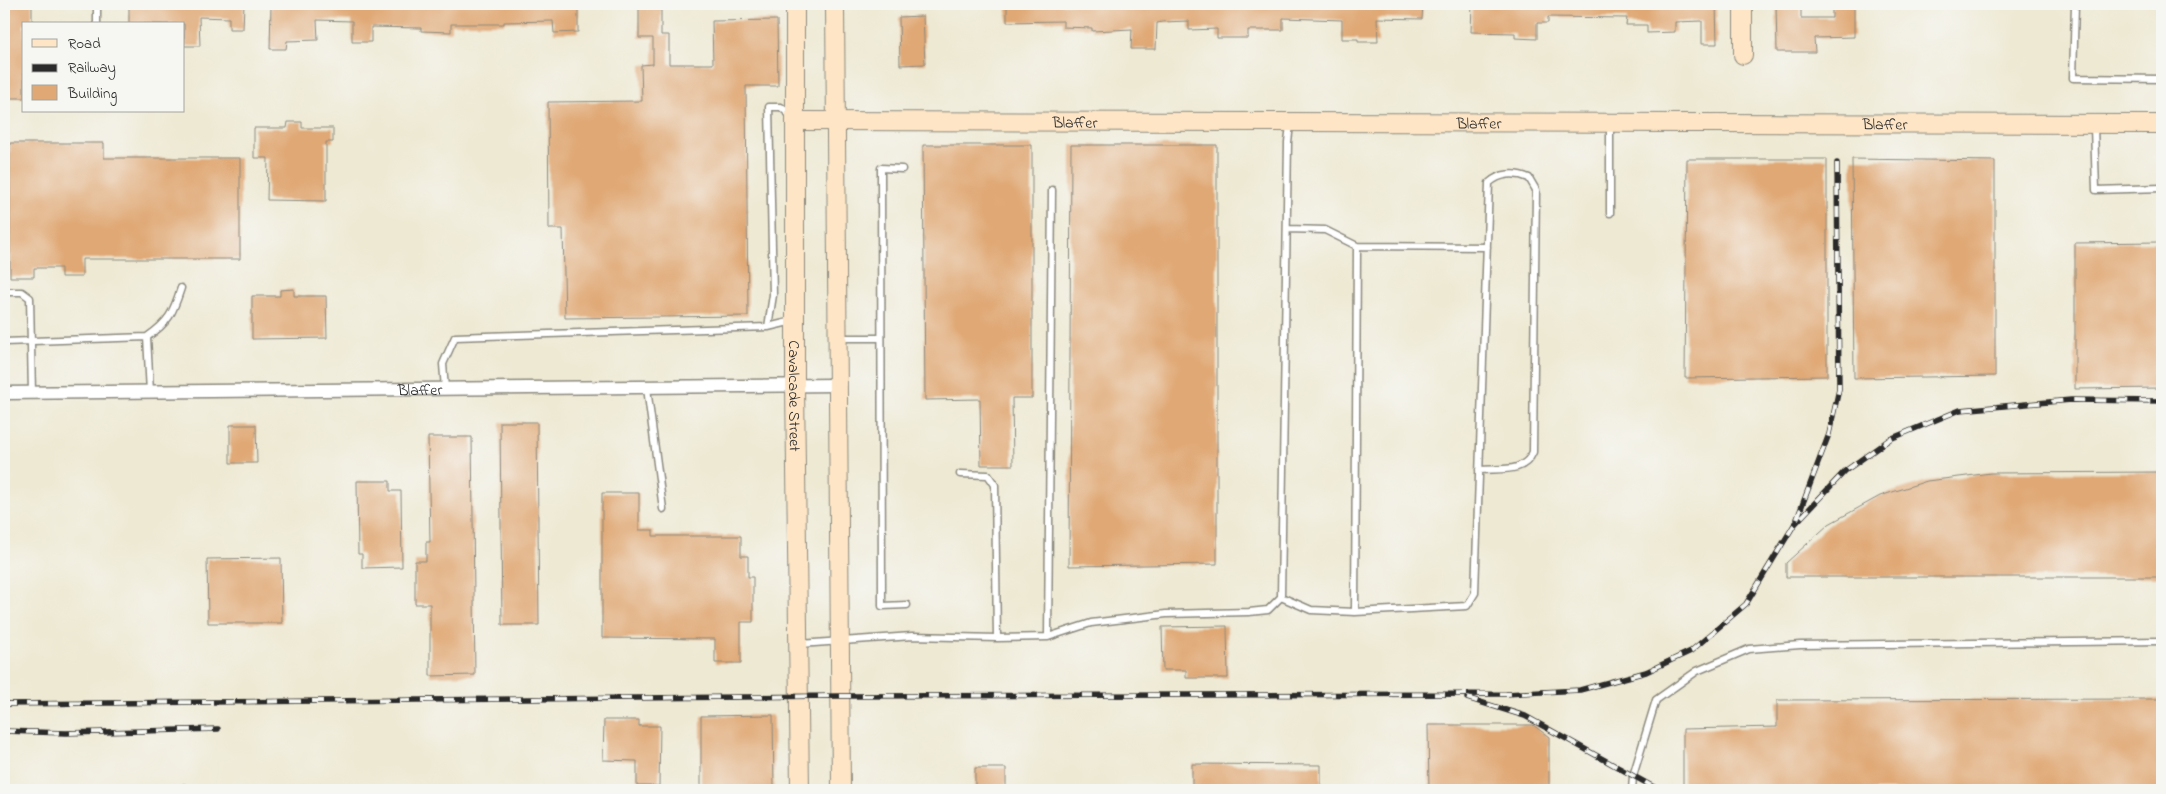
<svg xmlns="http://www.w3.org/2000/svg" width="2166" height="794" font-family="'Indie Flower',sans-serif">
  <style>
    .building { fill: #e0a874 }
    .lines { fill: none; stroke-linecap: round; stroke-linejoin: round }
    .lane-casing { stroke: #8c8a7f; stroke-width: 9 }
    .street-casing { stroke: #8c8a7f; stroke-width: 15 }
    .secondary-casing { stroke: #8c8a7f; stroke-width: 20 }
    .lane { stroke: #fff; stroke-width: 6 }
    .street { stroke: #fff; stroke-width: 12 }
    .secondary { stroke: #fde5c5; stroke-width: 18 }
    .rail-casing { stroke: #2b2b2b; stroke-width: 5.5 }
    .rail { stroke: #f6f6f2; stroke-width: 4; stroke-dasharray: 11; stroke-linecap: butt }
    .labels { text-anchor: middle; stroke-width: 5; stroke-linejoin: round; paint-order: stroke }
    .street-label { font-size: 16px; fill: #2b2b2b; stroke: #f6f6f2 }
  </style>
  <rect width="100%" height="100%" fill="#f6f6f2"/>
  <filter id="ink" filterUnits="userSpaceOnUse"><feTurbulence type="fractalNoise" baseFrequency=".02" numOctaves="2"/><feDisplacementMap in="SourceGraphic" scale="10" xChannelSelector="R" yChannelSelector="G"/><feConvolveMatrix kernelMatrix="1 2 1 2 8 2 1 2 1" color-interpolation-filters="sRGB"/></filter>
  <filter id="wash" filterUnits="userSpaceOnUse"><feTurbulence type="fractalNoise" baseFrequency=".0096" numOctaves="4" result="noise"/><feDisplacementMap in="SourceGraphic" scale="20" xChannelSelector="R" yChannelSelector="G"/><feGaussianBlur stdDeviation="1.12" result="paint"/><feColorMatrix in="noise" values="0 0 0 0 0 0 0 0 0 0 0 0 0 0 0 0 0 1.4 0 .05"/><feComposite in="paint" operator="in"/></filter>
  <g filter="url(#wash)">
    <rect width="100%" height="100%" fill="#eee9d3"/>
    <g id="blocks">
      <path class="building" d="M5,4h27v20h-8v74h-20v-26l2,1z
        M129,4h115l-1,25h-14v-11l-30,-1 1,29h-16v-22h-55z
        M295,4h283v28l-24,1 -1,-12 -49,1v2h-53v8l-30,-1v-3l-50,-1v15h-19v-21l-35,-1 1,20 -31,1 -1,8h-16l1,-44 24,1z
        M639,4h22v31h8v29h44l-1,-43 65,-1 1,66h-32l2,230 -183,2 -2,-89h-14l-1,-127 94,-1 -1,-36 12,-1v-26h-14z
        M1007,4h416l-1,15 -45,-1 1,24h-20v-3h-16v-19l-59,-2v12h-35v8h-31v-9l-28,1v-9l-27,1 -5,1 -1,26h-25l1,-20 -40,2v-3l-29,-1v-6l-56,1z
        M1472,4h244l1,40h-15v-23l-27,1v10l-28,1v-8h-21l1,-7 -79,-1v6h-11v16l-22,-1v-5l-44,-1z
        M1776,4h25v14h31v-14h22v33l-40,1 1,14h-38z
        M923,16l2,48 -25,1 -1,-48z
        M288,122h14v6h31v14h-7v59l-59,-1 1,-42h-14v-30h33z
        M10,143h94v15h136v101h-158v18h-21v-9h-27v9h-24z
        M923,145h109v253h-20l1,67h-32l-1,-66 -55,1z
        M1071,145h146v419l-148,2z
        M1687,159h140v217l-142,2z
        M1852,159l143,2v215l-141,2z
        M2162,242v146l-87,1v-146z
        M294,289v7h32l1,42 -75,1v-43h28v-6z
        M500,422h37l2,203h-37z
        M230,425h26l1,38h-27z
        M428,437h44l3,238 -45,1v-72h-15v-43h11v-19h4z
        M2162,472v105h-376v-14l43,-39 51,-28 47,-15 64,-8z
        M357,481h33v10h11l1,76 -40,1v-14h-4z
        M602,493h37v37h14v6h88v20h7v21h5v45h-12v41h-26v-24l-113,-1z
        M281,558l1,65h-74l-1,-64z
        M1227,626l1,52h-42v-8h-23l-1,-43z
        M2162,699v91h-473l-6,-2v-59l94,-2v-27z
        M773,715l1,75h-73v-74z
        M604,720h35v6h21l-1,60h-22v-25l-34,-1z
        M1428,725h105l16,12v53h-120z
        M1192,764l129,1v25h-129z
        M975,768h31v22h-31z"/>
    </g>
  </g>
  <g filter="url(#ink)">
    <use href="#blocks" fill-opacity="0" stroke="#8c8a7f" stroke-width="1"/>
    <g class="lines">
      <defs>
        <path id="lane" d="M97,4v20
          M2075,4l-2,74 89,1
          M2094,126l2,64 66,-2
          M902,169l-21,-1 1,438 25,-1
          M1610,213v-88
          M1287,229l38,1 32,16
          M4,292h18l8,6 2,95
          M768,327l25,-6
          M147,337l3,55
          M839,338h41
          M4,342l143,-5c22,-15 26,-24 34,-49
          M647,388l16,121
          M445,389l-2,-25 12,-27 313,-10 5,-32 -4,-188h12l11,10
          M960,474l28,1 7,10 2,153
          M1281,597l30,13 44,2 112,-6 8,-13 14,-410c11,-10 26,-11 40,-5l7,12 -3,262c-9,22 -33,16 -54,18
          M1355,612l2,-366 130,1
          M1048,637l4,-447
          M800,644l112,-8 85,2 51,-1 43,-14 75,-9 83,-2 19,-2 13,-13 7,-455 2,-17
          M184,790v-2
          M1632,790l1,-14 23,-76 41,-29 52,-22 51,-4 362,-4"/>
        <g id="street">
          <path id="s1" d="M4,393l833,-8"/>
        </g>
        <g id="secondary">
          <path id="s2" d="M795,4v382l5,404"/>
          <path d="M835,4l6,786"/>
          <path d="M1743,55v-51"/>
          <path id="s3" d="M797,121l1365,3"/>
        </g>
      </defs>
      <use href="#lane" class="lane-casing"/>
      <use href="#street" class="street-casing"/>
      <use href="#secondary" class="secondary-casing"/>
      <use href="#lane" class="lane"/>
      <use href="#street" class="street"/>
      <use href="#secondary" class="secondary"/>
      <defs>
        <path id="rail" d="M1797,519l32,-85 10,-45 -2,-226
          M1467,698l58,18 134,74
          M4,704l837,-8 665,-2 74,-4 66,-18 45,-21 55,-47 48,-79 51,-54 45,-32 70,-29 111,-10 91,1
          M4,731l62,2 152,-4"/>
      </defs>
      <use href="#rail" class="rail-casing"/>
      <use href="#rail" class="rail"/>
    </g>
  </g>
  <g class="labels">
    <g class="street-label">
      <text dy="6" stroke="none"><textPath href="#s3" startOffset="278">Blaffer</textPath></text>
      <text dy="6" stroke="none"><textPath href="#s3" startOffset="682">Blaffer</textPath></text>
      <text dy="6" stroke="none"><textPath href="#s3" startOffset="1088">Blaffer</textPath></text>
      <text dy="6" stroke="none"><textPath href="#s1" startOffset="416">Blaffer</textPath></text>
      <text dy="6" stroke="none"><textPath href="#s2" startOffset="392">Cavalcade Street</textPath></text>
    </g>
  </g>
  <rect width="2166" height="794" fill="none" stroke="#f6f6f2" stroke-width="20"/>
  <rect x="22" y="22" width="162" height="90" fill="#f6f6f2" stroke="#a5a5a2"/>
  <rect x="32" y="39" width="25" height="8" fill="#fde5c5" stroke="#a5a5a2"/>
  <text x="68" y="48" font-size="15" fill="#2b2b2b">Road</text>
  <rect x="32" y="64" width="25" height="8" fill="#2b2b2b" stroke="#a5a5a2"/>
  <text x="68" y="72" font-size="15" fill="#2b2b2b">Railway</text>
  <rect x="32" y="85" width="25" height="15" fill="#e0a874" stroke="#a5a5a2"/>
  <text x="68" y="98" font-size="15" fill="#2b2b2b">Building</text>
</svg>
